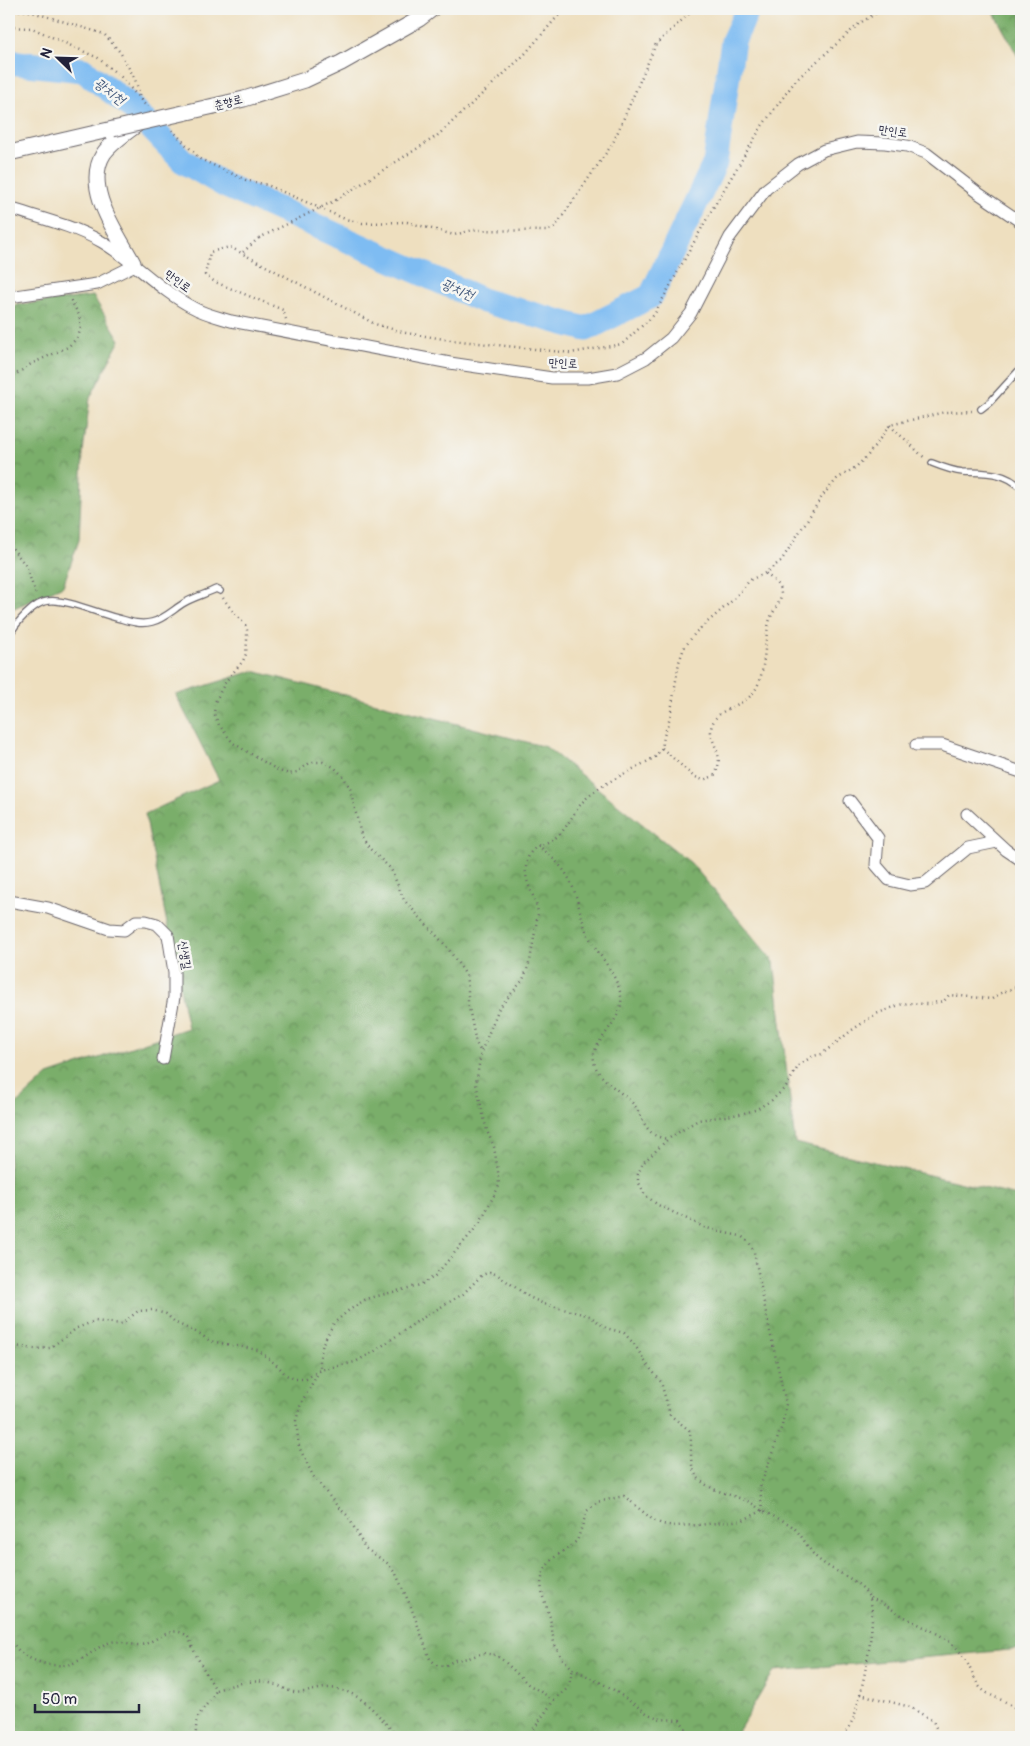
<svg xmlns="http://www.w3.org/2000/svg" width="1030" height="1746" font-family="Pangolin,'Poor Story',sans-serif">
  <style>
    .forest { fill: url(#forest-crowns); stroke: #4e6852 }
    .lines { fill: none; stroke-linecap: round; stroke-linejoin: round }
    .river { stroke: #7ebcf2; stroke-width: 25 }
    .lane-casing { stroke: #696469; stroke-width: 8 }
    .street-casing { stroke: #696469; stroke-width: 13 }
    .secondary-casing { stroke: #696469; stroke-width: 17 }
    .path { stroke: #696469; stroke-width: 2.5; stroke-dasharray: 1 4; stroke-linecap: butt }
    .lane { stroke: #fff; stroke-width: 5.5 }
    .street { stroke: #fff; stroke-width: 11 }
    .secondary { stroke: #fff; stroke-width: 15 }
    .secondary-bridge-casing { stroke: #696469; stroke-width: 17; stroke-linecap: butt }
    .path-bridge { stroke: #696469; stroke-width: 2.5; stroke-dasharray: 1 4; stroke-linecap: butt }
    .secondary-bridge { stroke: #fff; stroke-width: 15 }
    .labels { text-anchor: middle; stroke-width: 5; stroke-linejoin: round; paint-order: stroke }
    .street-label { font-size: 12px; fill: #22223b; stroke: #f6f6f2 }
    .water-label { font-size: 14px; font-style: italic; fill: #42587b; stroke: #f6f6f2 }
  </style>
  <defs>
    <pattern id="forest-crowns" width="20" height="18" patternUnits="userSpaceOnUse" patternTransform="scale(1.25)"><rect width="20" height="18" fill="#7aae6a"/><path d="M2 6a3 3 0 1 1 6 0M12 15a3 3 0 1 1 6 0" fill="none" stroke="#648d58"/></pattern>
  </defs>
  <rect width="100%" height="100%" fill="#f6f6f2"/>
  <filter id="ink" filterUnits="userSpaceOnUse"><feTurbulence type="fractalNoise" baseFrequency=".02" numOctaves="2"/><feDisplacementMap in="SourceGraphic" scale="10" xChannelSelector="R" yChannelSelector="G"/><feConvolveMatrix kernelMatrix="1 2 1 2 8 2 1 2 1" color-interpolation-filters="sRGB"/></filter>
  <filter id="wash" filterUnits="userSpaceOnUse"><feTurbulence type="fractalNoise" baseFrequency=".0096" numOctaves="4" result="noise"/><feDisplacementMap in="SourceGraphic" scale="20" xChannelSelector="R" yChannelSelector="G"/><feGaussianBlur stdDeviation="1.12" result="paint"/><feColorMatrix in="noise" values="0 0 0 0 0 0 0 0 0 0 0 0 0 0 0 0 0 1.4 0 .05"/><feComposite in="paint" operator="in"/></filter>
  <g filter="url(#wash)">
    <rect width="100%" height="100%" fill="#eedfbf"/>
    <path class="forest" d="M992,9h29v53z
      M93,296l27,44 -30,58 -7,54 -4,88 -16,46 -51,23 -3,-3v-300z
      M253,671l293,76 145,116 83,99 21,181 222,53 4,25v428l-247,22 -39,66h-720l-6,-4v-622l39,-36 140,-47 -43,-214 74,-34 -43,-85z"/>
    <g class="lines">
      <path class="river" d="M9,62l74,8 45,34 55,57 41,24 260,116 102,28 65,-33 64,-133 18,-122 15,-32"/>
    </g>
  </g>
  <g filter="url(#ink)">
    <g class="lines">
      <defs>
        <path id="lane" d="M981,409l9,-7 31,-34
          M932,463c10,4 20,8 31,9 22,1 42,-1 58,16
          M9,636c6,-12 25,-34 39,-35 17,-3 54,14 73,18 10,3 20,6 31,3 12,-3 22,-13 32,-19 10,-6 22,-9 32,-14l4,2"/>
        <path id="street" d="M9,208c31,10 65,18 93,34 32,19 57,48 90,65 12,7 26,10 39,14l219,42 102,15h36l29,-5 29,-15 25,-20 20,-25 39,-76 36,-48 32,-25 26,-14 33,-8 28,1 22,3 19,7 52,40 43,29
          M9,297l88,-13 38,-19
          M916,745h26l79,27
          M850,801l28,37 -2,27 13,15 21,5 15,-2 43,-35 29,-6
          M967,814l39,36 15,10
          M9,901l39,7 61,21 15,1 12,-9h10l11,3 11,11 6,37v25l-11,62"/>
        <path id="secondary" d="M214,106l30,-7 61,-19 36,-17 78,-44 13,-10
          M9,153l104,-24
          M133,263c-16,-30 -51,-76 -29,-110 9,-12 23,-21 35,-30"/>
      </defs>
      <use href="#lane" class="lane-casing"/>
      <use href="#street" class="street-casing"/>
      <use href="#secondary" class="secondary-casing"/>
      <path class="path" d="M9,10l20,1 75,23 16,18 15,27 7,23 6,5
        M9,27l23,1 66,30 23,19 20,23
        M172,130l28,29 46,21 21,5 78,34 17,4 45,-1 47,13 19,-5 74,1 8,-4 58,-84 43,-99 38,-35
        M336,200l101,-64 87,-81 40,-46
        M243,252l16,-14
        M286,319l-3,-9 -68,-28 -10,-7 5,-23 20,-5 145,77 31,9 45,7 120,13 51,-9 32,-29 56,-102 52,-87 34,-46 64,-57 23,-14
        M9,379l22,-15 37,-17 10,-10 3,-10 -2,-12 -9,-16
        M890,425c5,6 10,10 16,15 7,6 12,13 19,18
        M9,539l4,10 13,17 10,29
        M223,598l8,11 14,15 2,6v10l-1,14 -3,7 -17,20 -11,21 -1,12 5,11 14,18 46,28 10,3 8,-2 14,-10h12l11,5 9,9 7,12 11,47 8,13 22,21 13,31 43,47 19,28 2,15v13l8,40 5,9
        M662,748l31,28 10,4 11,-4c14,-23 -8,-34 -2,-51 6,-18 31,-18 41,-32 14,-17 10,-53 17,-74 3,-8 11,-17 11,-25 -1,-10 -9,-15 -16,-21
        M538,845c9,8 20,17 27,27 12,17 14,41 22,61 9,20 37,48 34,71 -2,17 -25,37 -27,50 -4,23 29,37 41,52 6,8 8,20 18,28 4,3 10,4 15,5
        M9,1345l26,4 15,-1 27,-20 18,-7 27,3 16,-13 14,-1 14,4 10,9 24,11 10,7 48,9 21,17 7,8 9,4h11l14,-9 35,-8 20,-11 44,-31 44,-26 19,-19 8,-3 8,3 31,22 15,7 46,12 16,12 18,5 10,11 12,19 15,19 9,33 19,15c5,14 -2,31 7,45 12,18 40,19 57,29 3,2 6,5 9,7 11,6 24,9 33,18 9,9 14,22 23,30 16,14 41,19 51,38 10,20 -8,98 -15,120 -3,7 -7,14 -11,20
        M762,1511l-2,-24 22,-61 4,-22 -19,-86 -13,-66 -5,-10 -8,-6 -21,-4 -16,-5 -46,-22 -13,-10 -7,-14v-7l5,-11 25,-24 30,-19 42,-6 15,-4 17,-10 14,-13 13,-22 14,-9 9,-2 30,-24 24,-16 23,-9 9,-2 19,1 17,-3 5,-6 43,4 9,-6 20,-8
        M870,1598c13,5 21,11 33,18 20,12 43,18 58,37 8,10 11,23 18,33 15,19 51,10 35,51
        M9,1637c3,5 7,11 11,15 15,12 41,18 58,9 11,-5 21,-16 33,-19 12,-3 23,6 34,2 12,-4 26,-18 39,-10 5,2 6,7 8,12 7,16 15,29 24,44
        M216,1690c21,-6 39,-13 60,-5 7,2 11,6 18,7 12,2 22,-4 34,-4 33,1 49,27 70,49
        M860,1694l50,13 23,14 7,16
        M554,1700l-26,-16 -24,-23 -9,-6 -12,-2 -14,5 -14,2 -10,6 -8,-1 -7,-6 -19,-52 -15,-33 -9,-11 -22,-15 -17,-32 -10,-9 -25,-31 -14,-29 -3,-26 5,-18 19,-33v-13l3,-14 11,-20 14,-12 18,-12 54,-14 14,-8 45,-53 20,-38 -1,-15 -4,-24 -7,-16 -11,-47 5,-32 18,-44 24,-28 7,-19 8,-47c-1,-16 -14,-30 -12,-47 3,-26 19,-19 33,-32 12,-12 16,-28 30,-39 19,-16 44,-26 66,-39l7,-9 2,-12 6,-19 9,-55 5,-14 12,-16 37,-32 17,-20 15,-7 16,-12 42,-66 14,-16 19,-12 12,-12 22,-30 55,-13 27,-1
        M195,1737c2,-7 0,-13 3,-20 5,-10 14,-17 18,-27
        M528,1737l26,-37 14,-12 5,-19
        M691,1737l-11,-17 -19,-1 -13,-5 -37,-26 -38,-19 -11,-11 -8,-15 -4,-26 -7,-20 -2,-13 2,-12 9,-13 25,-18 10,-30 10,-9 27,-6 29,24 9,4 13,2 23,-1 45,-5 19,-9"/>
      <use href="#lane" class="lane"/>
      <use href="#street" class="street"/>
      <use href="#secondary" class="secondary"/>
      <defs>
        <path id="secondary-bridge" d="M113,129l101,-23"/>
      </defs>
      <use href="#secondary-bridge" class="secondary-bridge-casing"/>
      <path class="path-bridge" d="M259,238l77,-38"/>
      <use href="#secondary-bridge" class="secondary-bridge"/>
    </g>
  </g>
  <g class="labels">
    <g class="street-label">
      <text transform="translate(228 102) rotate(-14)" y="4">춘향로</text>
      <text transform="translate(893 131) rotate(7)" y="4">만인로</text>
      <text transform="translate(178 281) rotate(36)" y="4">만인로</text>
      <text transform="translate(563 363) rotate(2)" y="4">만인로</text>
      <text transform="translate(185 955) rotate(81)" y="4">신생길</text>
    </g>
    <g class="water-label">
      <text transform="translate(110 91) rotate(37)" y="5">광치천</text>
      <text transform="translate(458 289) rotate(24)" y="5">광치천</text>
    </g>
  </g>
  <rect width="1030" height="1746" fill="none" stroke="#f6f6f2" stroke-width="30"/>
  <g transform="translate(58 58) rotate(293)" stroke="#f6f6f2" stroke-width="4" paint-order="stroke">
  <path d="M0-4L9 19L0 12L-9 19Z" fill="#22223b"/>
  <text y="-8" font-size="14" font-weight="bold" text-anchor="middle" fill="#22223b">N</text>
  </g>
  <path d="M35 1704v8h104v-8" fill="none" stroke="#22223b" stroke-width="2.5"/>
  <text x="42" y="1704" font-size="15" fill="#22223b" stroke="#f6f6f2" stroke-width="4" paint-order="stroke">50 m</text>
</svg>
